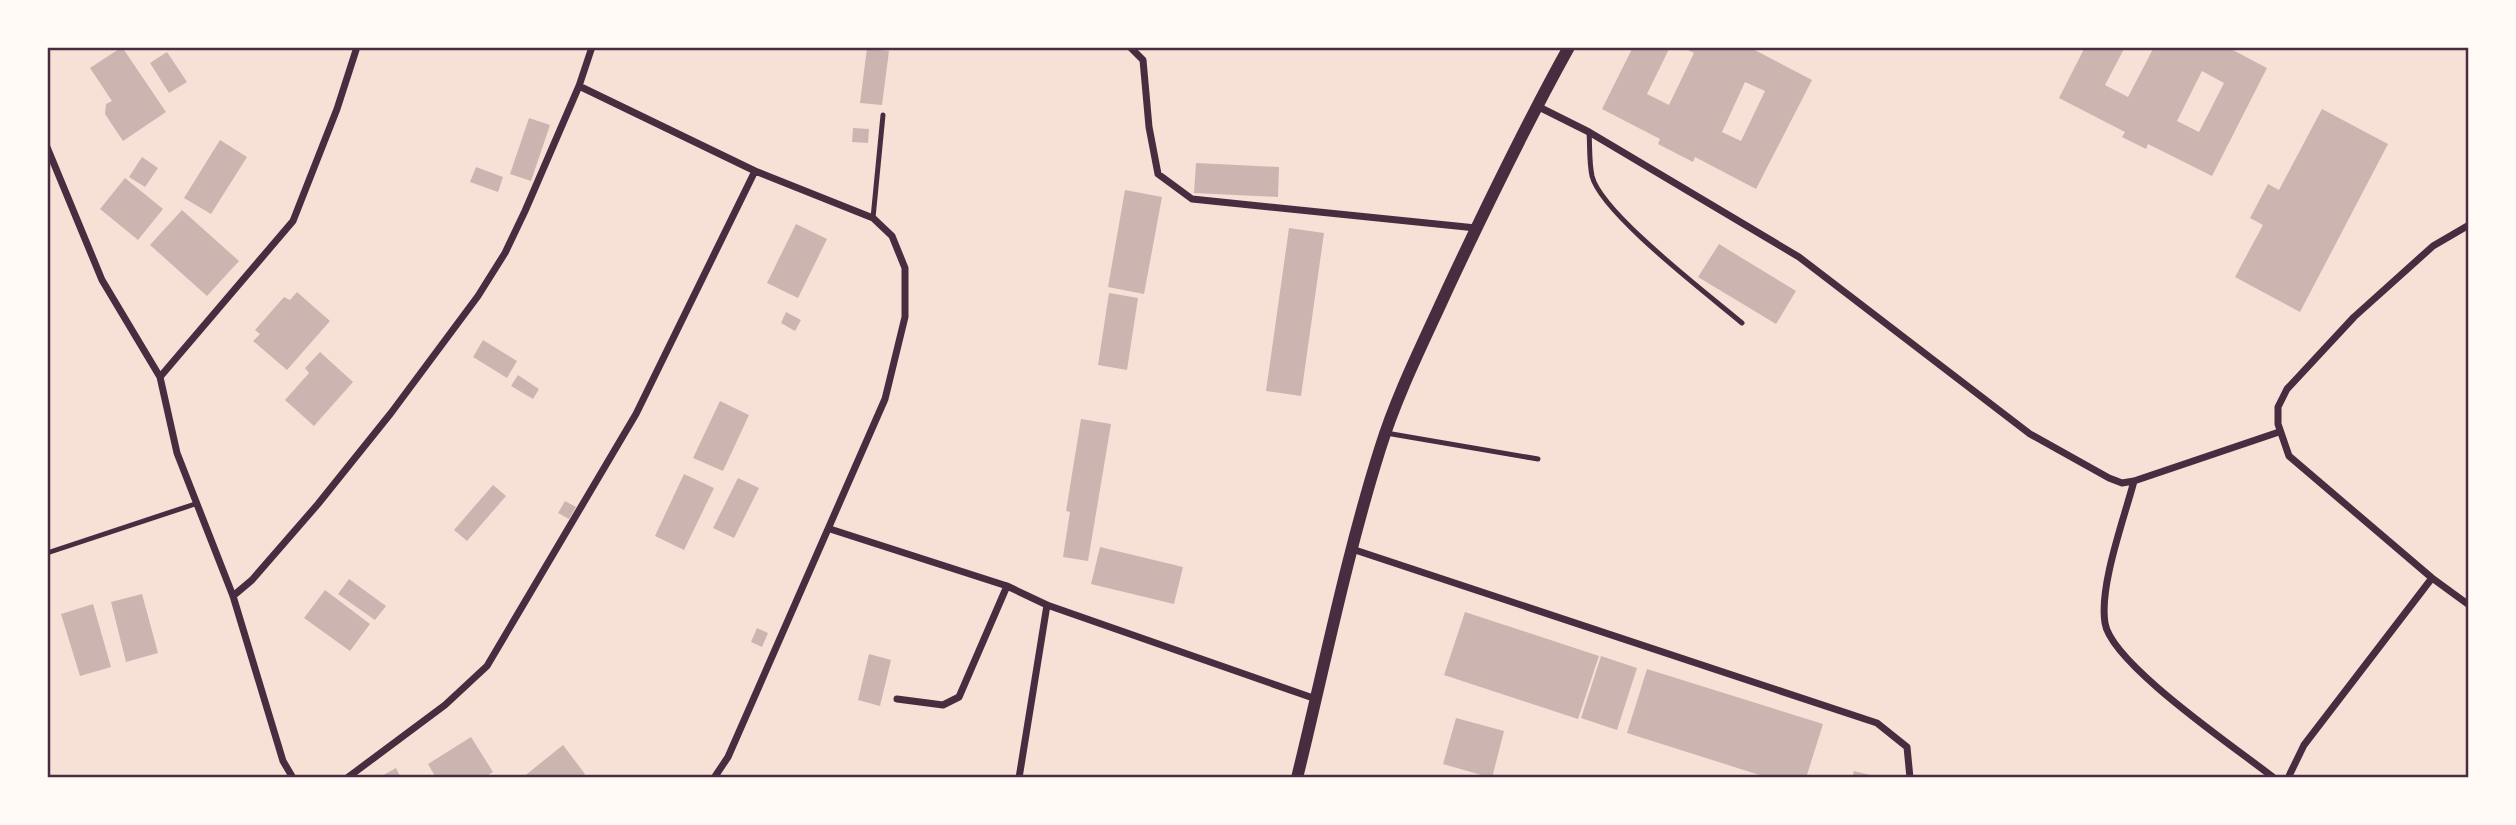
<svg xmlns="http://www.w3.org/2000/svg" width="2516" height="825" font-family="'Alegreya Sans',sans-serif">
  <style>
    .building { fill: #ccb4b1; fill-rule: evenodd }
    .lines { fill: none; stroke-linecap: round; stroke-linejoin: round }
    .service { stroke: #4a2c40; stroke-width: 5 }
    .minor { stroke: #4a2c40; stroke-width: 7 }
    .tertiary { stroke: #4a2c40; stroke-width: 12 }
    .neatline { fill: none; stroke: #4a2c40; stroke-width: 2.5 }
  </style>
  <rect width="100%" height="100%" fill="#f7e1d7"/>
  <path class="building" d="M122,47l44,65 -43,29 -18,-27 1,-10 6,-3 -22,-33z
    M1633,47h37l-23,47 22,11 25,-52 -13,-6h68l63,33 -56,109 -61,-32 -2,5 -35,-18 2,-5 -58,-30zM1745,82l20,9 -24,50 -19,-9z
    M2085,47h40l-20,38 23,12 26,-50h73l40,21 -55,108 -64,-32 -2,5 -24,-12 3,-5 -66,-34zM2202,71l22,12 -25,49 -22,-11z
    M867,48l22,3 -7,54 -22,-2z
    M167,52l20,30 -18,11 -19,-30z
    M2322,109l66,35 -88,168 -65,-35 28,-52 -13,-7 18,-34 11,6z
    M529,118l21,7 -19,56 -21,-7z
    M853,128l16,1 -1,14 -16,-1z
    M220,140l27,17 -36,57 -27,-16z
    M142,157l16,11 -13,19 -16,-10z
    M1196,163l83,4 -1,30 -84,-4z
    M476,167l27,10 -5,15 -28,-10z
    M125,178l38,31 -25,31 -38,-31z
    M1125,190l37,7 -18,97 -36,-7z
    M182,210l57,51 -32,35 -57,-51z
    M796,224l31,15 -29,59 -31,-15z
    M1289,228l35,5 -23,163 -35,-5z
    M1719,244l77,47 -20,33 -78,-47z
    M297,292l33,29 -43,49 -34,-29 7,-7 -5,-4 29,-33 6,3z
    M1109,293l29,5 -11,72 -29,-5z
    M786,312l15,8 -6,11 -14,-8z
    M483,340l34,21 -10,17 -34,-21z
    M320,352l33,30 -39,44 -29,-26 24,-27 -4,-5z
    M518,375l21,14 -6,10 -22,-13z
    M720,401l29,14 -26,56 -30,-13z
    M1081,419l30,5 -23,137 -25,-4 7,-45 -4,-1z
    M684,474l30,14 -30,62 -29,-14z
    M738,478l21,10 -25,50 -21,-10z
    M493,485l13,11 -39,45 -13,-11z
    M565,501l11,6 -7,12 -11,-6z
    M1100,547l83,20 -9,37 -83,-20z
    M349,579l37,27 -11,14 -37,-26z
    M325,590l45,34 -20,27 -46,-33z
    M142,594l16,59 -32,9 -15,-60z
    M93,604l18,63 -31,9 -19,-62z
    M1465,612l134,44 -21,63 -134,-44z
    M757,628l11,5 -6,14 -11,-5z
    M869,654l22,6 -11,46 -22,-6z
    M1601,656l36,12 -20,62 -36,-12z
    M1647,669l176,55 -17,54h-37l-142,-45z
    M1456,718l48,13 -12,47 -49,-14z
    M471,737l22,35 -9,6h-48l-8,-14z
    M563,745l22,29 -5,4h-58z
    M396,768l5,10h-23z
    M1854,771l24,6v1h-26z"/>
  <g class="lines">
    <path class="service" d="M1589,132c1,14 0,30 3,44 9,37 117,119 150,147
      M873,218l10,-103
      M1386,433l152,26
      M47,553l148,-49"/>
    <path class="minor" d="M1130,47l13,13 6,67 9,47 34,25 284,29
      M579,86l176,85 118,47 19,18 13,32v49l-20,82 -157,358 -14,21
      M1537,106l52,26 210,125 231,177 79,44 13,5 12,-2 145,-49
      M47,147l55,133 58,97
      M2469,225l-36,21 -79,71 -67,72 -9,18v17l11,32 143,122 37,27
      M2134,481c-10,38 -35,105 -29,142 6,41 134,127 169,155
      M830,529l177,57 40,19 269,94
      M1352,549l525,174 30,24 3,31
      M233,596l19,-16 66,-76 73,-91 87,-117 27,-43 20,-42 54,-125 13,-39
      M897,699l46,6 16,-8 48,-111
      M293,778l-10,-17 -50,-165 -56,-143 -17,-76 133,-156 44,-112 20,-62
      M347,778l98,-73 42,-39 149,-252 119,-243
      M1019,778l28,-173
      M2288,778l16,-33 128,-167"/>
    <path class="tertiary" d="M1297,778c27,-110 49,-221 83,-329 17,-55 44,-108 68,-161 38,-81 77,-162 121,-241"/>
  </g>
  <rect width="2516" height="825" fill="none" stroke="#fffaf5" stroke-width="98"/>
  <rect x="49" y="49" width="2418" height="727" class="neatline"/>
</svg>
